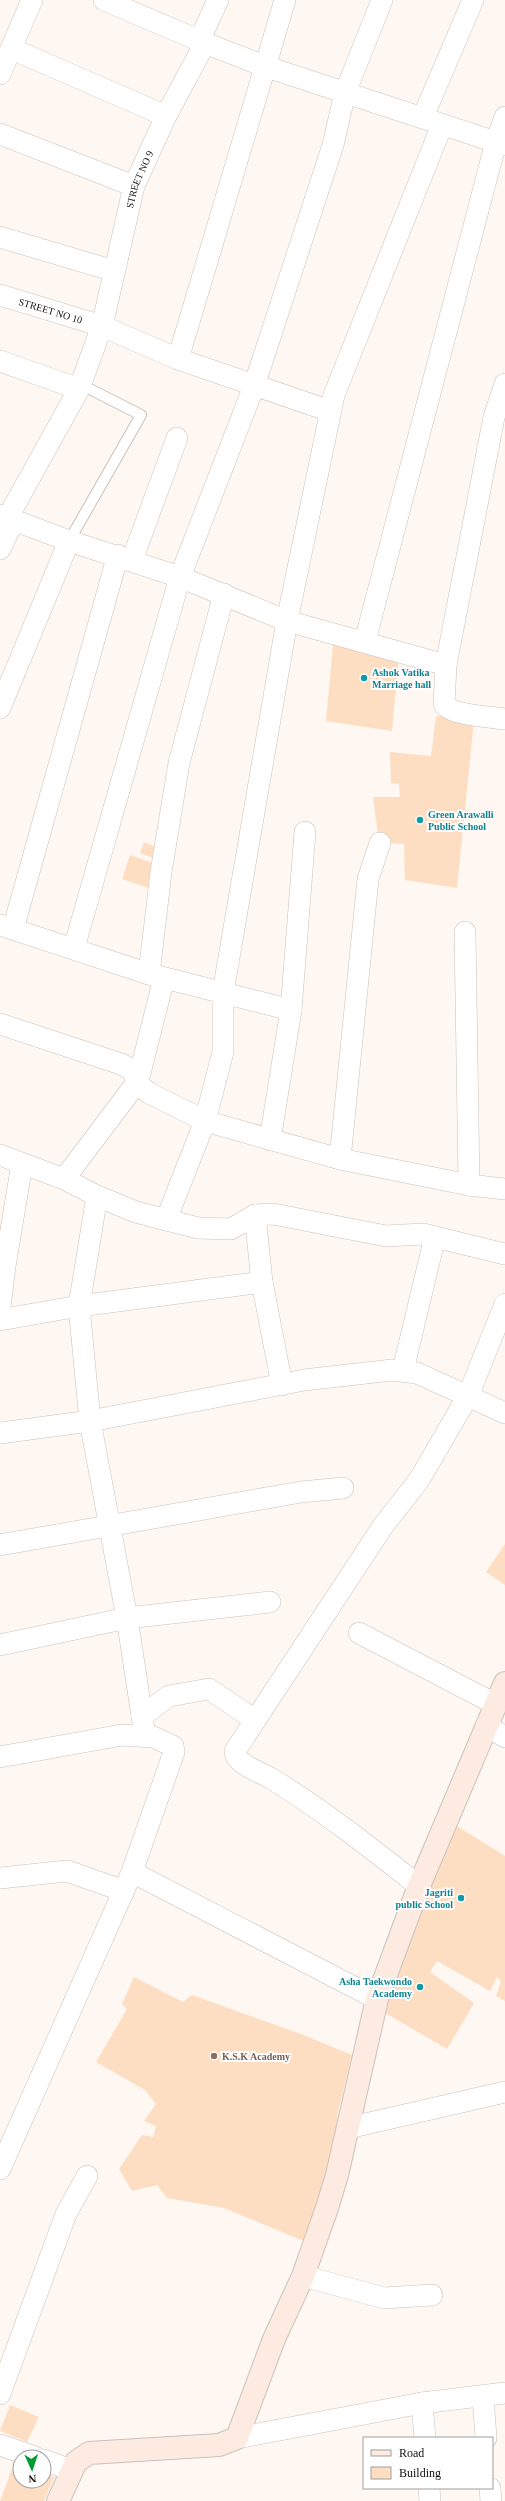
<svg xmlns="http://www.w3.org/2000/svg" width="505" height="2501" font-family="Georgia,serif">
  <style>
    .building { fill: #fedec2 }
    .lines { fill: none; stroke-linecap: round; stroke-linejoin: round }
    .lane-casing { stroke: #c9c2bc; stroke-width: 12 }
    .street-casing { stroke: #c9c2bc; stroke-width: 22 }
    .secondary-casing { stroke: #c9c2bc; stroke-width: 24 }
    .lane { stroke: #fff; stroke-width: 10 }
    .street { stroke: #fff; stroke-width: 21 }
    .secondary { stroke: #fdebe2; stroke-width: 22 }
    .culture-dot { fill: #0f9aa8; stroke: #fff; stroke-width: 1.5 }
    .education-dot { fill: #8d6e63; stroke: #fff; stroke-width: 1.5 }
    .labels { text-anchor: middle; stroke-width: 4; stroke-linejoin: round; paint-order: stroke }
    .street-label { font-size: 10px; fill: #12100e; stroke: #fff }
    .culture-label { font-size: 10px; font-weight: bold; fill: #0d838f; stroke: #fff; text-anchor: start }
    .education-label { font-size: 10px; font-weight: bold; fill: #785e54; stroke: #fff; text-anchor: start }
  </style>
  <rect width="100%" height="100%" fill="#fff7f1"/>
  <path class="building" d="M333,645l66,12 -7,74 -66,-10z
    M436,716l38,4 -17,168 -52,-8 -1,-36 -25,-1 -6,-46h27l-1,-13 -8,-1 -1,-31 41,4z
    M144,842l18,8 -4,10 -18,-7z
    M130,855l29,10 -7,24 -30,-10z
    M505,1544v41l-19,-13z
    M449,1821l56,35v145l-9,-5 5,-15 -4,-4 -7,14 -53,-30 -7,11 44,31 -27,46 -67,-39z
    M134,1977l49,25 9,-7 109,39 51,21 -14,57 -5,47 -27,83 -82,-34 -57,-10 -10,-13 -25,6 -13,-22 23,-34 11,2 3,-11 -12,-5 12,-17 -11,-14 -49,-28 31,-53 -5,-5z
    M10,2405l29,12 -12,25 -27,-11z
    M15,2461l5,2v18h24v-8l10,4 -10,24h-44z"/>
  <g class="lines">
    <defs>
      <path id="lane" d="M69,541l72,-126 -61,-31"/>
      <g id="street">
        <path d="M104,0l101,43 59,23 241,79"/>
        <path d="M199,41l19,-41"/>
        <path d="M12,49l154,67"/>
        <path d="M0,74l32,-74"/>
        <path d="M423,117l50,-117"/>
        <path d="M0,134l134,52"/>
        <path d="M0,237l114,34"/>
        <path id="s1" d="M0,295l102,31 76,33 152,52"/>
        <path d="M178,359l107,-359"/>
        <path d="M0,361l79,28"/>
        <path d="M505,384l-11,33 -48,248 -2,39c5,11 48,13 61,15"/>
        <path d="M0,515l69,26 111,36 107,44 159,44"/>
        <path id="s2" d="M8,517l71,-128 23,-63 32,-140 32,-70 39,-73"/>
        <path d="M0,549l14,-29"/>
        <path d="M132,560l45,-122"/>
        <path d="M365,641l131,-499 9,-25"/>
        <path d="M0,708l69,-167"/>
        <path d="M0,925l149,49 142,36"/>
        <path d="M13,929l105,-374"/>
        <path d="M465,932l4,253"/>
        <path d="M74,948l106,-371 74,-191 79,-241 12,-52 37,-93"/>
        <path d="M149,974l12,-102 18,-109 45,-169"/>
        <path d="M0,1024l121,40 11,6 8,16 9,7 56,28 135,38 129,26 36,4"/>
        <path d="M270,1140l21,-130 14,-178"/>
        <path d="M0,1155l64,24 33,17 39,16 62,16 33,1 24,-14 18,-1 113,22 37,-2 82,20"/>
        <path d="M340,1159l28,-280 12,-36"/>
        <path d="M64,1179l74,-98 26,-103"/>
        <path d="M97,1196l-18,110 11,115 37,197 18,118"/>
        <path d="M255,1215l7,67 20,103"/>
        <path d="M166,1220l39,-99 18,-69v-60l64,-371 47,-226 108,-270"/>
        <path d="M0,1307l5,-41 17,-102"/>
        <path d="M0,1320l79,-14 183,-24"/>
        <path d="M403,1370l32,-133"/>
        <path d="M0,1433l90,-12 214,-41 88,-10 25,3 88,40"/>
        <path d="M0,1545l301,-53 42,-4"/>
        <path d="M359,1633l136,71"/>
        <path d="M0,1645l127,-27 143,-16"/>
        <path d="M142,1716l27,-20 40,-7 46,31"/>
        <path d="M486,1726l19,11"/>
        <path d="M0,1757l122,-22 31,2 20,9 1,6 -42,120 -132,297"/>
        <path d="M132,1872l245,127"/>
        <path d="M0,1878l67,-7 57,20"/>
        <path d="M419,1886c-47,-37 -95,-75 -147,-107 -9,-6 -38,-15 -37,-28l148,-225 36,-46 49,-84 37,-92"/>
        <path d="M348,2128l157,-36"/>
        <path d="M303,2276l81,22 48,-3"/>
        <path d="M0,2394l66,-180 21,-38"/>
        <path d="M483,2397l3,41"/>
        <path d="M422,2403l3,35"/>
        <path d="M237,2438l185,-35 83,-10"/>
        <path d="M0,2445l35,12"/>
        <path d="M44,2460l27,10"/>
        <path d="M429,2488l1,13"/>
        <path d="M490,2488l1,13"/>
      </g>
      <path id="secondary" d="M58,2501l18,-39 13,-9 130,-8 18,-7 37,-99 29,-63 24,-68 10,-33 40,-176 42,-113 86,-203"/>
    </defs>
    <use href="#lane" class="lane-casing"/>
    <use href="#street" class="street-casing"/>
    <use href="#secondary" class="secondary-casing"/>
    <use href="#lane" class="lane"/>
    <use href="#street" class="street"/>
    <use href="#secondary" class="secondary"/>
  </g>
  <g class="culture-dot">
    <circle cx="364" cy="678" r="4"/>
    <circle cx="420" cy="820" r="4"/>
    <circle cx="461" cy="1898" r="4"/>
    <circle cx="420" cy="1987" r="4"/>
  </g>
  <circle class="education-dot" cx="214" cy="2056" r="4"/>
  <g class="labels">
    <g class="street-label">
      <text dy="4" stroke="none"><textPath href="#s2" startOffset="365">STREET NO 9</textPath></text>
      <text dy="4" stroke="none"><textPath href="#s1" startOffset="53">STREET NO 10</textPath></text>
    </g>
    <g class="culture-label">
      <text x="372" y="676">Ashok Vatika<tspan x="372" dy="12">Marriage hall</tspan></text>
      <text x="428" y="818">Green Arawalli<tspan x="428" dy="12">Public School</tspan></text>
      <text x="453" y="1896" text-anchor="end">Jagriti<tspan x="453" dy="12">public School</tspan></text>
      <text x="412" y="1985" text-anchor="end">Asha Taekwondo<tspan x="412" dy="12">Academy</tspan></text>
    </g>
    <g class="education-label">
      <text x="222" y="2060">K.S.K Academy</text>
    </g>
  </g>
  <rect x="363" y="2437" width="130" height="52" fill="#ffffff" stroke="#a09f9f"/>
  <rect x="371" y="2450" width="20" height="6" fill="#fdebe2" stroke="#a09f9f"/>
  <text x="399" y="2457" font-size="12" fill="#12100e">Road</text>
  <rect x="371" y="2467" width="20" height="12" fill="#fedec2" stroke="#a09f9f"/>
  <text x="399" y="2477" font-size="12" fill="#12100e">Building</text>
  <g transform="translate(32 2469) rotate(177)"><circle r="19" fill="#ffffff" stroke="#a09f9f"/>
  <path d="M0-3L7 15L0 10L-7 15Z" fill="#029a33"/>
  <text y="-6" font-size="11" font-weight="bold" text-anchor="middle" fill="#12100e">N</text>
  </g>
</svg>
